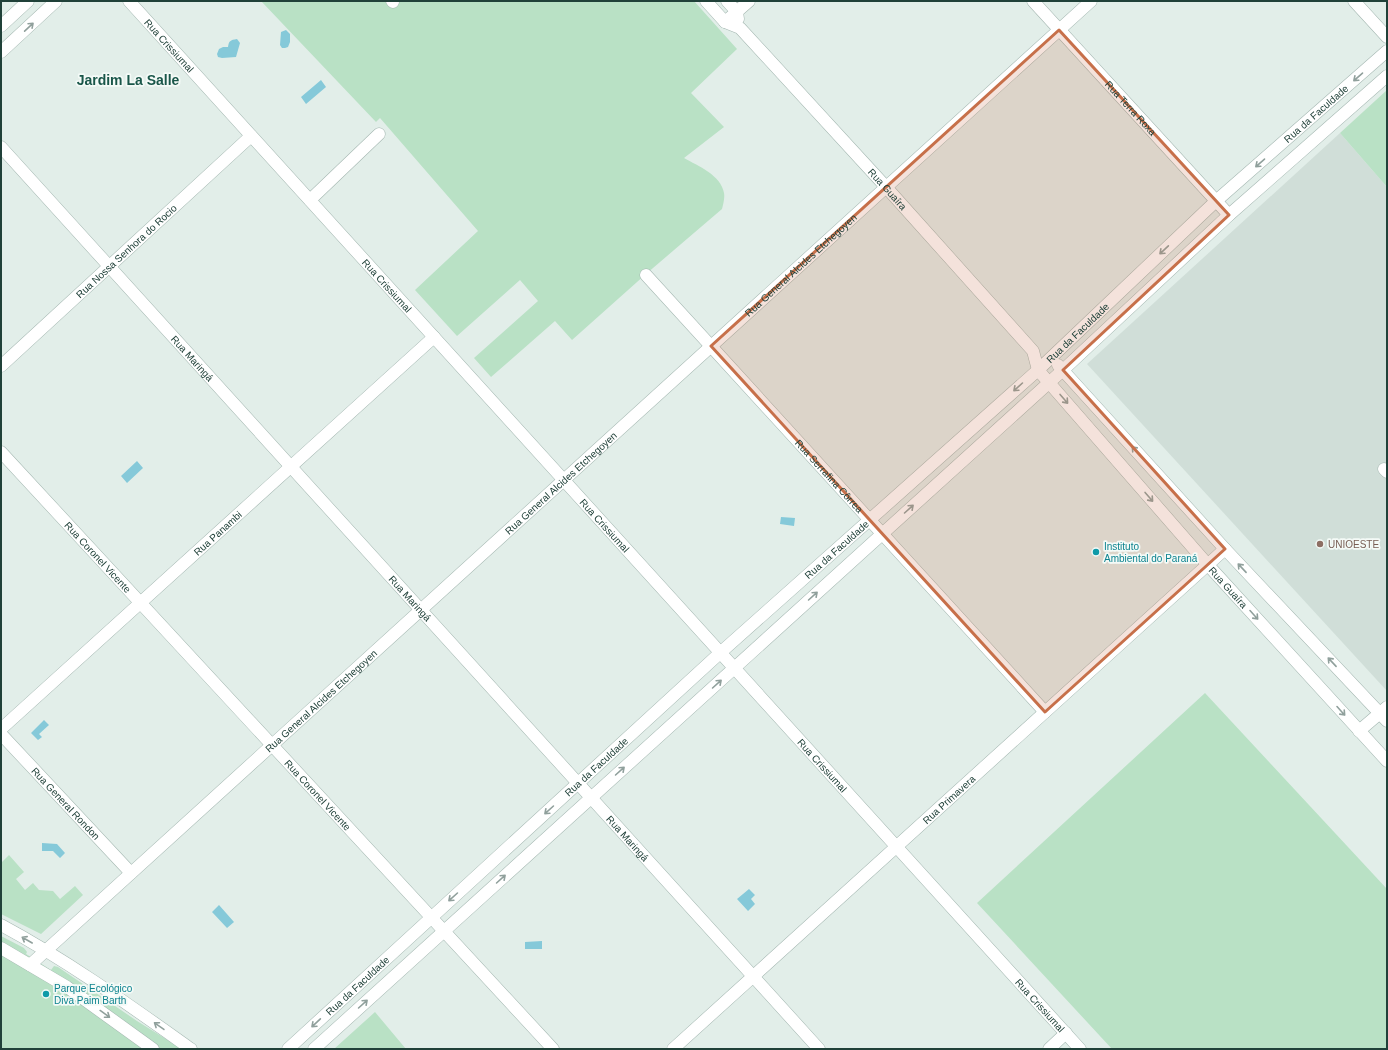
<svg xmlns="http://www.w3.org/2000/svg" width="1388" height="1050" font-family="Helvetica,sans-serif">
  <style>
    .built { fill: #d0ded8 }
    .green { fill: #b9e1c5 }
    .water { fill: #85c9d9 }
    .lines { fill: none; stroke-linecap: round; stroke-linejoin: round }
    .minor-casing { stroke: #a4b7b1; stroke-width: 13 }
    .minor { stroke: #fff; stroke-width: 12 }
    .oneway { stroke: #90a09c }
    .marked { fill: #c7704a; fill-opacity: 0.2; stroke: #c7704a; stroke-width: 3; stroke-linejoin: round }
    .education-dot { fill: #8d6e63; stroke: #f4faf7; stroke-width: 1.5 }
    .culture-dot { fill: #0f9aa8; stroke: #f4faf7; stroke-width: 1.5 }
    .labels { text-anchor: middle; stroke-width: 3.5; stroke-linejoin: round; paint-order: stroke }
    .street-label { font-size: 10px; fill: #204139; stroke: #f4faf7 }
    .education-label { font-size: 10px; fill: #785e54; stroke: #f4faf7; text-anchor: start }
    .culture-label { font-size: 10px; fill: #0d838f; stroke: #f4faf7; text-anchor: start }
    .district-label { font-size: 14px; font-weight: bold; fill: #195649; stroke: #f4faf7 }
  </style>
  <rect width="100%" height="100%" fill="#e2eee9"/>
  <path class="built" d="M1340,133l47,54v504l-300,-327z"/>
  <path class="green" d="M261,1h433l43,48 -46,44 33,34 -40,31c14,8 37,17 40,35 1,5 -1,12 -2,16l-76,65 -74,66 -17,-19 -64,56 -17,-19 64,-57 -18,-21 -63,56 -42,-46 63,-59 -98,-113 -4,4z
    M1387,90v97l-47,-54z
    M1205,693l182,196v160h-275l-135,-146z
    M9,855l15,17 -8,7 9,11 8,-7 6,7 14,1 7,8 15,-13 8,9 -42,39 -40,-20v-51z
    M1,936l23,12 3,4 -1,2 25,16 3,-4 4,1 79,54 45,28h-181z
    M375,1012l31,37h-72z"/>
  <path class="water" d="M286,30l4,4v8l-2,5 -3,1h-3l-2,-3 1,-13z
    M237,39l3,4 -4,14 -14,1 -4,-1 -1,-3 2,-5 4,-2h5c1,-6 2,-7 9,-8z
    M321,80l5,7 -20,17 -5,-7z
    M137,461l6,7 -16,15 -6,-7z
    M781,517l14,1 -1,8 -14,-2z
    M44,720l5,5 -10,9 3,3 -4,3 -7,-7z
    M42,843l15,1 8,9 -5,5 -7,-7h-11z
    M749,889l6,6 -4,4 4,5 -7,7 -11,-12z
    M219,905l15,17 -7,6 -15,-16z
    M542,941v8h-17v-7z"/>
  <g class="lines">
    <defs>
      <g id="minor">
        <path id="s1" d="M129,1l951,1048"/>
        <path d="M392,1l1,1"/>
        <path id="s2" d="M706,1l19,21 15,6 146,159 147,164 5,19 170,195 179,196"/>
        <path d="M727,1l10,11 1,7"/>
        <path id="s3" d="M1033,1l196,214"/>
        <path d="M1354,1l33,36"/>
        <path d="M725,22l24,-21"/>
        <path d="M1,26l27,-25"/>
        <path d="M1,52l55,-51"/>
        <path id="s4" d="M1,147l818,902"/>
        <path d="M310,200l69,-66"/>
        <path id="s5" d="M646,275l399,437"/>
        <path d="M1058,365l167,184 162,172"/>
        <path id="s6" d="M1,366l250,-230"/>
        <path id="s7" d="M1,452l552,597"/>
        <path d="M1384,469l3,3"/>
        <path id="s8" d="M1,729l433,-392"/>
        <path d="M1359,731l28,-24"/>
        <path id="s9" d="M1,734l130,139"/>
        <path d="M1,925c67,36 128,80 190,124"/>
        <path d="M1,948l66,39 86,62"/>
        <path id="s10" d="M30,965l1061,-964"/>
        <path id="s11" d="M288,1049l432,-396 318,-283 178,-169 171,-150"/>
        <path d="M314,1049l749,-679 166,-155 158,-139"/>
        <path id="s12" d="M673,1049l552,-500"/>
        <path d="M1049,1049l17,-16"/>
      </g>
    </defs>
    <use href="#minor" class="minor-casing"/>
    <use href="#minor" class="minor"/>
  </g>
  <defs><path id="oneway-shaft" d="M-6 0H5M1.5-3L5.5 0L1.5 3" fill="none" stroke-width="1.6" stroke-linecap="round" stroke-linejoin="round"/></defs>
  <g class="oneway">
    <use href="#oneway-shaft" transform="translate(29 27) rotate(-43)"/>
    <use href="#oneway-shaft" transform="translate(1358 77) rotate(139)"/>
    <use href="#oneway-shaft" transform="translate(1260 163) rotate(139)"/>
    <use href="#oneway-shaft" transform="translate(1164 250) rotate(137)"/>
    <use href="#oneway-shaft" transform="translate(1018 387) rotate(138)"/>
    <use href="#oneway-shaft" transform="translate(1064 399) rotate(49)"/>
    <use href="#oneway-shaft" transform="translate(1136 451) rotate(-132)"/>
    <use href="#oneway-shaft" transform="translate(1149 497) rotate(49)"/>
    <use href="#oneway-shaft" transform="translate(909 509) rotate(-42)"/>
    <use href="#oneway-shaft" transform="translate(1242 568) rotate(-133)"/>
    <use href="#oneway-shaft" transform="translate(813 596) rotate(-42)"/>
    <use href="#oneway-shaft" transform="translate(1254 615) rotate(48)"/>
    <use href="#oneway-shaft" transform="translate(1332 662) rotate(-133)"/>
    <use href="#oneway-shaft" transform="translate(717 684) rotate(-42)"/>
    <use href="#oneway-shaft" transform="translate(1341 711) rotate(48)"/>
    <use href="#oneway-shaft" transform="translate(620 771) rotate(-42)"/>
    <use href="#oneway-shaft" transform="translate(549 810) rotate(138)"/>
    <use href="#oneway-shaft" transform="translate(501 879) rotate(-42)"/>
    <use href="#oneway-shaft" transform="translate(453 897) rotate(138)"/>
    <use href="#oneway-shaft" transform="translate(27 940) rotate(-150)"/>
    <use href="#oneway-shaft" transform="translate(363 1004) rotate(-42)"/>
    <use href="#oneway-shaft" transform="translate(105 1014) rotate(36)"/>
    <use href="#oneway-shaft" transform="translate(316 1023) rotate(137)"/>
    <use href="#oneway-shaft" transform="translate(159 1026) rotate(-145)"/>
  </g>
  <path class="marked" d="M1059,30l170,185 -166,155 162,179 -180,163 -334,-366z"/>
  <circle class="education-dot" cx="1320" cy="544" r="4"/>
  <g class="culture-dot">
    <circle cx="1096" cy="552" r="4"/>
    <circle cx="46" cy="994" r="4"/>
  </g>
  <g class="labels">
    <g class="street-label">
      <text dy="4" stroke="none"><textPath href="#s1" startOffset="60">Rua Crissiumal</textPath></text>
      <text dy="4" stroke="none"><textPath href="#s3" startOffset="145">Rua Terra Roxa</textPath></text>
      <text dy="4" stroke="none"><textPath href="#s11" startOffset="1390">Rua da Faculdade</textPath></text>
      <text dy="4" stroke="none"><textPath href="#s2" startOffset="263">Rua Guaíra</textPath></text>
      <text dy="4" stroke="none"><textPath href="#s6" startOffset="170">Rua Nossa Senhora do Rocio</textPath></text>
      <text dy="4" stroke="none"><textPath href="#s10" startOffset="1041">Rua General Alcides Etchegoyen</textPath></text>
      <text dy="4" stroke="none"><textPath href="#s1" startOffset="384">Rua Crissiumal</textPath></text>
      <text dy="4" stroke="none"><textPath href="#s11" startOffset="1066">Rua da Faculdade</textPath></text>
      <text dy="4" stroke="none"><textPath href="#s4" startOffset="285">Rua Maringá</textPath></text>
      <text dy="4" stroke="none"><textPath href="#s5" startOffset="272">Rua Serrafina Côrrea</textPath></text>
      <text dy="4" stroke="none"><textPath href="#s10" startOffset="717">Rua General Alcides Etchegoyen</textPath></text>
      <text dy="4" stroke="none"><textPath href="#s1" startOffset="708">Rua Crissiumal</textPath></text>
      <text dy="4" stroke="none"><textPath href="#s8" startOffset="292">Rua Panambi</textPath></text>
      <text dy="4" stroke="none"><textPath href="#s11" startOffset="742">Rua da Faculdade</textPath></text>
      <text dy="4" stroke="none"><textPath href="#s7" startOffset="143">Rua Coronel Vicente</textPath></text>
      <text dy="4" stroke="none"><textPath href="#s2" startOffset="789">Rua Guaíra</textPath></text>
      <text dy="4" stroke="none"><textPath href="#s4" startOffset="609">Rua Maringá</textPath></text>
      <text dy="4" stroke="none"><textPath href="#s10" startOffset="393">Rua General Alcides Etchegoyen</textPath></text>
      <text dy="4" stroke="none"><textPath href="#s1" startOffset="1032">Rua Crissiumal</textPath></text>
      <text dy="4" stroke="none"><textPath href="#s11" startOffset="418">Rua da Faculdade</textPath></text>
      <text dy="4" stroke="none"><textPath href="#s7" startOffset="467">Rua Coronel Vicente</textPath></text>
      <text dy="4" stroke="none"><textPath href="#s12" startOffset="372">Rua Primavera</textPath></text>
      <text dy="4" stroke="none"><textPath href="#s9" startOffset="95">Rua General Rondon</textPath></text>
      <text dy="4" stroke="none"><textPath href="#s4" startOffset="933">Rua Maringá</textPath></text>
      <text dy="4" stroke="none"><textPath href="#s11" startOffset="94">Rua da Faculdade</textPath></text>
      <text dy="4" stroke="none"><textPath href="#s1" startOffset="1356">Rua Crissiumal</textPath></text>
    </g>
    <g class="education-label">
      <text x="1328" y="548">UNIOESTE</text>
    </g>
    <g class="culture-label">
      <text x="1104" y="550">Instituto<tspan x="1104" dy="12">Ambiental do Paraná</tspan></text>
      <text x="54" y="992">Parque Ecológico<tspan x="54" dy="12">Diva Paim Barth</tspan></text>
    </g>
    <g class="district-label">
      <text x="128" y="85">Jardim La Salle</text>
    </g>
  </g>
  <rect width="1388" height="1050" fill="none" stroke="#204139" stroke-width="4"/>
</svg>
